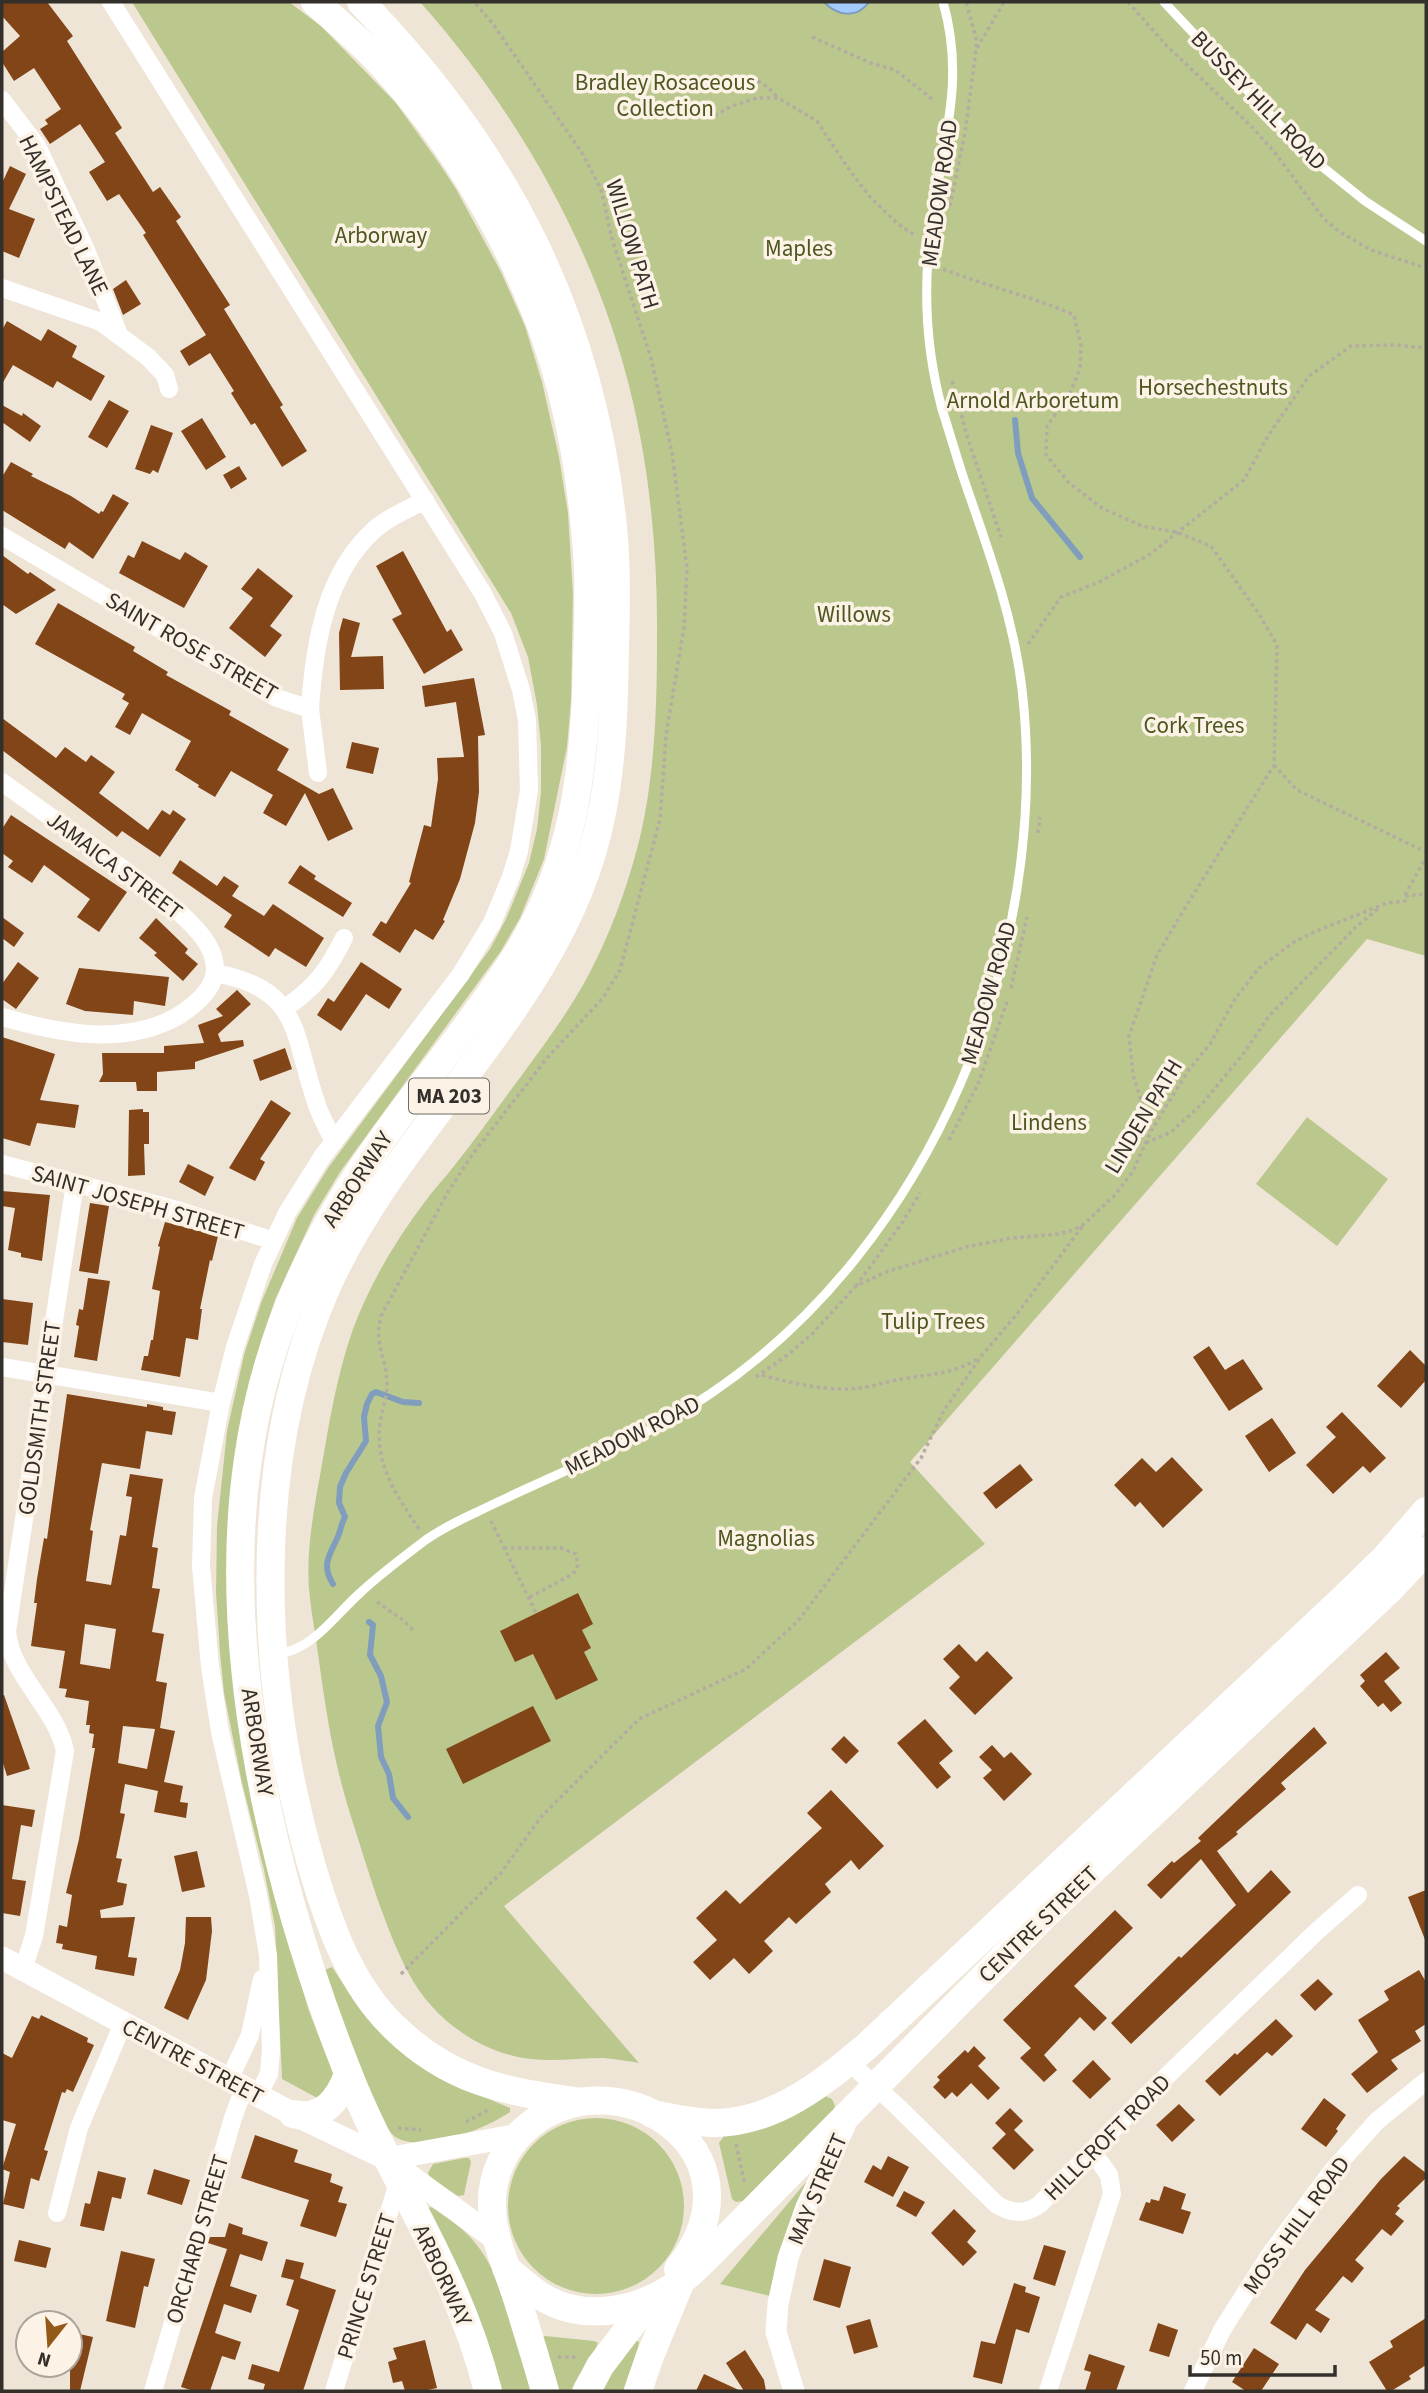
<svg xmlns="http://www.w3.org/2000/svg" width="1428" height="2393" font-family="'Source Sans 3',sans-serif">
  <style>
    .green { fill: #bbc88d }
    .water { fill: #a3ccfc; stroke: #819dbd; stroke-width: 2 }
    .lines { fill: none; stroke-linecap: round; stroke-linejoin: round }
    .stream { stroke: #819dbd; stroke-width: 6 }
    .building { fill: #814517; fill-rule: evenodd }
    .path { stroke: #b4aca1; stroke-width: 3.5; stroke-dasharray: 3.5 3.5; stroke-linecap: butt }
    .service { stroke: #fff; stroke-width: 9 }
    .minor { stroke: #fff; stroke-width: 18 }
    .tertiary { stroke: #fff; stroke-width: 21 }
    .secondary { stroke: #fff; stroke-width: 23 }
    .trunk { stroke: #fff; stroke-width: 28 }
    .labels { text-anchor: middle; stroke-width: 7; stroke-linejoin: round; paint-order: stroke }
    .shield { fill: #fcf2e5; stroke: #6f6a62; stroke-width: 2 }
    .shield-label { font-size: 21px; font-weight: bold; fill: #332f2a }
    .park-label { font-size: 23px; fill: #4d5720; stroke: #fcf2e5 }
    .street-label { font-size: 23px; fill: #332f2a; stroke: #fcf2e5 }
  </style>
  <rect width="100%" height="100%" fill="#efe5d7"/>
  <path class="green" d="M132,2h157l32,24 75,77 43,60 17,26 45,83 24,54 17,56 17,75 9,56 5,81 -2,107 -4,46 -23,112 -24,59 -19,33 -161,221 -26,43 -39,85 -13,39 -20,81 -5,284 14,96 26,104 32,107 24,62 1,4 -13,23 -39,-21 -7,-153 -11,-56 -22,-87 -18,-90 -4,-40 -4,-61 1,-66 10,-95 17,-76 17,-52 36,-85 31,-50 162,-219 16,-30 23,-56 8,-34 4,-37v-46l-4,-41 -9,-48 -17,-44z
    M420,2h1006v954l-59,-17 -457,523 75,82 -481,362 135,157c-11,-2 -24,-4 -35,-5 -24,0 -49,4 -73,1 -50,-5 -100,-41 -123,-87 -23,-44 -39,-99 -54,-146 -19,-57 -27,-107 -35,-165 -3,-24 -8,-48 -10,-72 -3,-39 5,-81 12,-119 8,-47 16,-96 32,-141 17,-45 42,-88 71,-126 9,-13 20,-24 30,-37 23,-28 43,-58 65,-87 28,-38 58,-78 78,-121 19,-39 34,-83 44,-125 14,-63 16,-128 16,-192 1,-91 -8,-185 -33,-274 -37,-133 -112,-262 -204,-365z
    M1307,1117l81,62 -51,67 -81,-62z
    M332,1967l14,21 24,32 114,77 26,11v4c-25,17 -84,41 -113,26 -23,-12 -62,-139 -72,-168z
    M825,2096l7,3 3,7 -2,5 -90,90 -7,1 -4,-3 -13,-56 7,-10z
    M508 2206a88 88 0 1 1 176 0a88 88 0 1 1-176 0Z
    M464,2158h5l2,4 -7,33 -6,1 -28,-18 -2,-5 5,-9z
    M806,2182l1,2 -37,112 -50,-12z
    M431,2207c30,19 46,32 62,64l41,120h-35l-71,-183z
    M545,2336l49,5 4,2c-7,18 -20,30 -27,48h-16l-14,-54z
    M635,2340l4,2 -1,6 -15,43h-24l21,-34z"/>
  <path class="water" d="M824,2h45c-12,17 -32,14 -45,0z"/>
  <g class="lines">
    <path class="stream" d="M1015,420l3,33 14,45 48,59
      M333,1584c-13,-21 -2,-30 6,-50 2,-6 3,-12 6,-17l-6,-14 1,-16 6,-14 20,-32 -2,-24 3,-13 5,-10 4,-2 27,10 16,1
      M369,1622l4,3 -3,30 11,21 6,26 -9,24 3,31 8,17 4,24 15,19"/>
  </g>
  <path class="building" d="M2,2h45l26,34 -6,5 55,87 -7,5 38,59 7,-5 21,30 -5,4 54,84 -6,4 59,96 -3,2 27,44 -25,16 -27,-44 -4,2 -20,-32 3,-2 -24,-38 -21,13 -9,-15 26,-16 -63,-100 3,-2 -27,-39 -12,7 -18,-29 16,-10 -25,-38 -30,20 -10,-15 8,-5 -3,-4 16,-11 -27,-41 -20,13 -12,-19v-10l18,-16 -18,-20z
    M10,166l16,8 -17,35 26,10 -16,39 -17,-7v-68z
    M126,280l15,24 -18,11 -10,-26z
    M7,321l34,20 7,-12 29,17 -5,11 33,19 -14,25 -34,-20 -4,7 -40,-23 -11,19v-54z
    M109,400l20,11 -22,37 -19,-11z
    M2,405l20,11 1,-3 18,13 -11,16 -28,-20z
    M202,418l24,39 -20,13 -25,-39z
    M151,425l22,8 -15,40 -5,-3 -3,4 -15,-5z
    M11,462l22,12 -2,2 40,20 28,18 2,-3 2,1 10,-18 16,9 -36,56 -24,-17 -4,7 -63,-39v-33z
    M239,466l8,13 -16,10 -8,-14z
    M142,541l38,19 5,-8 23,14 -24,42 -65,-35 9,-18 6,3z
    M403,551l44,81 4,-3 12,21 -39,24 -32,-55 10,-5 -26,-48z
    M2,555l26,19 2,-2 26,18 -40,24 -14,-10z
    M258,568l35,28 -23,30 12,9 -17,22 -36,-29 24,-30 -12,-9z
    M58,603l77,44 -2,4 35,21 -2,3 65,36 -2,4 60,34 -12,21 42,24 14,-6 20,41 -25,12 -23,-48 -19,33 -23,-13 10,-18 -42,-24 -16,26 -17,-10 1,-2 -24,-15 16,-29 -49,-28 -12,22 -15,-8 14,-24 -7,-4 3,-5 -90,-50z
    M343,618l17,5 -9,34 32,-1 1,33 -44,1 -1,-57z
    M474,678l11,57 -7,1 1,56 -4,31 -15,56 -17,41 2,1 -12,19 -18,-11 -15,24 -28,-18 9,-14 5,3 25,-41 -2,-1 15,-57 7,2 7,-48 -1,-21 27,-1 -8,-55 -31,5 -3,-21z
    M2,718l54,40 9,-11 21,15 5,-7 24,17 -16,21 49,37 14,-20 8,5 3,-5 13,9 -26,38 -38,-26 -5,6 -115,-87z
    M352,742l27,6 -6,26 -27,-6z
    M11,815l116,77 -28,40 -22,-15 13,-18 -46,-34 -12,18 -24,-16 5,-6 -11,-8v-24z
    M180,860l37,26 7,-10 15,10 -7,10 32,20 9,-12 51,34 -18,29 -31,-19 -6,9 -45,-30 8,-12 -60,-42z
    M300,865l16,11 -2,3 38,24 -9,14 -55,-34z
    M2,917l22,16 -10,14 -12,-9z
    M156,918l32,31 -3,4 13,11 -15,17 -29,-26 3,-2 -18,-15z
    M18,962l21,16 -23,31 -14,-10v-15z
    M361,962l41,27 -13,20 -23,-15 -25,37 -24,-16 11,-17 6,4z
    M79,968l90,9 -4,29 -31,-5 -1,14 -48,-4 -19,-7z
    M237,990l14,14 -33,30 3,8 22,-2 1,6 -49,16v7l-38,3v19h-20l-1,-9h-37l4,-8 -1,-21h62v-7l40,-3 -6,-18 25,-9 -7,-7z
    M2,1037l53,17 -15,46 39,5 -4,23 -38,-5 -7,23 -28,-8z
    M285,1048l7,21 -32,12 -7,-21z
    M271,1100l20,13 -31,46 5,3 -10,19 -26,-13z
    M143,1109v3h6v32h-5l1,31 -17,1 1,-66z
    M188,1164l26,13 -9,19 -26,-14z
    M2,1191l48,4 -8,66 -21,-4v-4l-13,-3 7,-42 -13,-2z
    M90,1203l19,3 -11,68 -19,-3z
    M165,1222l53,14 -6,25 -2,-1 -10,49h2l-4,31 -12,-2 -6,39 -39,-7 3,-14h4l3,-16h2l7,-49 -8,-2 8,-42 -2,-1z
    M88,1278l22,3 -13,80 -23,-4 5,-31 -3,-1 3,-16 4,1z
    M2,1299l31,4 -5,42 -26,-3z
    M1209,1346l16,24 18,-11 20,30 -34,22 -36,-54z
    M1410,1350l16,16v14l-25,28 -24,-22z
    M67,1394l80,13v-3l16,3v3l13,2 -4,23 -26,-4 -6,38 -38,-6 -12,67 3,1 -7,50 25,4 9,-50 6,1 6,-39 -6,-1 4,-22 33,5 -11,68 6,1 -6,40 8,1 -8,43 12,2 -8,47 11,2 -7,45 15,3 -11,51 19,4 -3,16 8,1 -2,15 -32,-6 4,-21 -33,-7 -5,29 5,1 -9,44 6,1 -5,23 10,2 -4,21 -23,5 1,8 34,-1 -7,40 9,1 -3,18 -39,-7 2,-13 -35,-7 1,-5 -7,-1 3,-18 8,2 5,-32 -6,-2 13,-54 16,-91h-3l2,-14 -5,-1 1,-8h-4l3,-24 -24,-4 2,-8 -8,-1 6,-37 -34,-5 6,-43h-3l3,-24 7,-41 3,1zM85,1624l31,5 -6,40 -30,-5zM123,1726l32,3 -8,40 -29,-6z
    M1342,1412l44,46 -16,15 -7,-7 -30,28 -27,-29 30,-28 -10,-10z
    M1272,1418l24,35 -27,19 -24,-36z
    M1172,1457l31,33 -40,38 -23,-26 -5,5 -21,-22 28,-27 14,14z
    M1020,1464l13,16 -37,29 -13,-16z
    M578,1593l15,31 -11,6 9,18 -7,4 14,28 -42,20 -23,-46 -18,8 -15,-31z
    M959,1644l17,18 11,-11 26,27 -38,37 -26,-27 11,-11 -17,-18z
    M1386,1652l14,16 -16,13 18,22 -11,9 -8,-9 -5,4 -18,-21 5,-5 -5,-6z
    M2,1695h2l26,74 -23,7 -5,-16z
    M533,1706l18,35 -88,43 -17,-35z
    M925,1719l28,32 -14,12 12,14 -14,12 -40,-46z
    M1314,1727l13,16 -46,40 5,6 -50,43 2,2 -21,17 31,42 23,-23 20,22 -160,152 -20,-21 68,-67 2,2 55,-53 -35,-46 -40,40 -14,-14 25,-24 2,2 27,-22 -3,-3z
    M844,1736l15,15 -13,13 -15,-15z
    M992,1745l12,13 7,-6 21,22 -28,27 -21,-23 9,-8 -13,-13z
    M831,1790l53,56 -25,24 -8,-10 -26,24 6,8 -35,32 -7,-7 -25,24 9,10 -24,23 -15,-16 -24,22 -17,-18 24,-22 -21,-22 30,-28 14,14 82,-76 -15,-15z
    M2,1805l33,5 -3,17 -11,-2 -9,54 14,2 -6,35 -18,-3z
    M197,1851l8,36 -23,5 -8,-36z
    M1426,1890v52l-18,-45z
    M1115,1910l18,18 -59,58 33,32 -13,13 -14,-14 -36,38 13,15 -13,12 -24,-24 11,-10 -28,-28z
    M186,1917h25l1,14 -6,49 -18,40 -24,-12 16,-38 5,-27z
    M1419,1970l7,12v42l-11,7 6,10 -30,19 7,9 -31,24 -16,-19 27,-22 -20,-32 31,-20 -5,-9z
    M1318,1979l15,15 -18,17 -15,-16z
    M41,2015l47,23 -1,4 7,3 -21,47 -6,-3 -2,4 -3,-1 -18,58 4,1 -9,30 -8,-3 -7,31 -21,-5 7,-32 -8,-3 14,-45 -14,-4v-67l10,5 20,-42 7,3z
    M1276,2019l17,17 -21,20 -5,-4 -47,44 -15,-15 30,-28 2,2z
    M974,2046l12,12 -8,8 22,22 -12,12 -17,-17 -14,14 -5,-5 -7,7 -12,-12 7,-7 -3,-3 28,-27 3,3z
    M1093,2060l18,19 -21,20 -18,-18z
    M1324,2098l22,17 -10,14 2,2 -12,16 -25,-18z
    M1179,2104l16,16 -23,22 -16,-17z
    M1010,2108l13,13 -9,9 20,20 -20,20 -22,-22 14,-14 -11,-11z
    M255,2135l43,15 -4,12 38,12 -2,8 13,5 -5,15 9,2 -11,33 -36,-11 9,-26 -68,-22z
    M888,2156l21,11 -16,30 -29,-15 9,-17 8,5z
    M1404,2156l22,17v5l-29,28 3,2 -5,6 9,7 -13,15 -9,-7 -27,31 9,8 -12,15 -9,-7 -28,34 15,9 -9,14 -14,-10 -11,17 -26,-17 35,-53 76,-91z
    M154,2169l36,11 -8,25 -35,-11z
    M98,2171l28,7 -5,21 -9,-2 -8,34 -24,-5 5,-23 5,1z
    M1164,2186l22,8 -5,15 10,3 -8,22 -44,-14 7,-18 4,1 1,-4 8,2z
    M904,2191l21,11 -9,15 -20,-11z
    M954,2209l22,22 -9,11 10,10 -14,14 -32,-33z
    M229,2223l14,5 -1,6 26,8 -6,19 -22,-7 -10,32 27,9 -6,18 -27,-9 -9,29 26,9 -6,18 -13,-4 -12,35h-16l-13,-4 46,-138 -19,-6 2,-6h15z
    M19,2240l32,8 -5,20 -32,-7z
    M1044,2245l22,6 -11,35 -22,-7z
    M121,2251l34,8 -7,28 -4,-1 -9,42 -29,-7z
    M286,2259l18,4 -4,15 36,12 -33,101h-40l2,-7 -17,-5 4,-15 27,8 20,-62 -13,-5 8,-25 -13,-3z
    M824,2259l27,8 -11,41 -27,-8z
    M1014,2283l12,4 -1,5 15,5 -11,36 -13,-4 -14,55 -29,-7 8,-36 14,3z
    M1426,2318v47l-17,11 2,3 -20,12h-4l-18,-29 24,-15 -3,-6z
    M870,2319l8,28 -24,7 -8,-28z
    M1158,2323l20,7 -9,27 -20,-6z
    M70,2332l23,5 -13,54h-10z
    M425,2340l12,48 -14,3h-18l-3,-10 -9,2 -5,-21 9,-3 -4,-11z
    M1254,2348l25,16 -18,27h-15l-14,-9z
    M745,2350l19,30 2,11h-22l-18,-28z
    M1089,2354l36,12 -9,25h-31l6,-19 -7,-2z
    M704,2374l37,17h-45z"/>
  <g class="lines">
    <path class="path" d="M1128,2l38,43 87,83 23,26 48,65 16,13 31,18 55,18
      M812,37l59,26 24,7 40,31
      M977,48l27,-46
      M752,77l17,11 9,10
      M687,114l8,2h19l18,-10 25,-8h21l39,23 31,47 22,29 28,27 18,12
      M950,206l15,-73 11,-83v-12l-10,-36
      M943,269c43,17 88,27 131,46l7,30 -1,24 -11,26 -22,31 -1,29 23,28 33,25 40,18 34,6 35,14 48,68 18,31 -3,120 -86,138 -31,52 -28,81 4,39 18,56
      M952,381l16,58 33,98
      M1028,644l33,-47 38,-15 50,-27 95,-75 24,-44 41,-60 42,-30 44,-1 31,3
      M1274,765l23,25 129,62
      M1038,833l2,-16
      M1405,895l21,-38
      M1011,988l16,-71
      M949,1140l29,-56 30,-85
      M1146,1143l25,-11 31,-28 42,-51 25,-37 87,-89 24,-20
      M856,1286l46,-63 18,-30
      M762,1375c28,8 68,17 97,13 14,-1 28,-7 43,-9 28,-5 54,-5 78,-22
      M756,1377l33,-23 24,-21 43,-47 30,-14 80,-25 46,-9 47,-4 15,-4 10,-6 31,-29 18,-24 18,-40 37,-60 22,-27 25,-45 24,-31 35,-26 20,-10 73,-29 18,-2v-5l21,-2
      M491,1521l45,92
      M419,1529c-22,-33 -44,-64 -39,-105 2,-15 8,-29 7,-43 -2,-28 -13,-35 -6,-65l67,-124 24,-37 75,-97 56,-60 17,-28 40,-151 6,-84 18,-108 3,-59 -15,-115 -21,-95 -39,-119 -11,-50 -19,-36 -89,-129 -19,-22
      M504,1548h57l15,6 2,11 -5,9 -45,24
      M377,1602l26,18 10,10
      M401,1974l99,-100 41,-57 98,-98 107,-50 52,-48 123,-163 22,-46 39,-57 35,-41 67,-90
      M466,2122l24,-13
      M398,2128l23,2
      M736,2144l9,41
      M558,2357h20"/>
    <path class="service" d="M1164,2l145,154 56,45 61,40
      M277,1654c36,-4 58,-39 83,-61 19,-18 42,-35 63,-51 17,-13 37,-22 56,-31 78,-38 159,-68 231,-117 221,-149 342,-442 312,-705 -8,-67 -31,-132 -53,-195 -10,-28 -18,-57 -27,-85 -16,-59 -19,-120 -11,-180 9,-81 36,-144 12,-227"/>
    <path class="minor" d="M111,2l371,590 21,41 18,57 6,30 2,70 -10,61 -8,26 -19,46 -31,51 -139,183 -35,56 -24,51 -28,83 -14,56 -18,95 -2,68 9,100 10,66 38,163 10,60 3,95 -2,24 -11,21
      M2,100l35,46 49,104 33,85
      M2,288l99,34 47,35 17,18 4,14
      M2,536l275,162 33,11c4,-63 15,-135 64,-179 14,-13 35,-21 51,-30
      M310,709l8,64
      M2,782c39,28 78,56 117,84 25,19 52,36 74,60 11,11 21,26 22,41 1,22 -21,39 -37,49 -54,31 -120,17 -176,1
      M215,973c87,16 77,60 101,129 4,14 12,27 18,40
      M285,1008c30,-20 43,-38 59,-70
      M2,1164l175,46 97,31
      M2,1367l219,36
      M23,1969l11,-33 31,-185c-9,-44 -55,-76 -58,-120l68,-448
      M848,2061l50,46 98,97c15,10 30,11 44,0l101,-103 175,-169 42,-37
      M229,2080l21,-45 12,-56
      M57,2213l22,-85 44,-105
      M153,2391l80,-273 11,-30
      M334,2391l65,-211
      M1048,2391l64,-197 -3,-19 -17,-24
      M1193,2391l29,-61 47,-74 63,-85 45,-50 49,-40"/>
    <path class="tertiary" d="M794,2391l-18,-59 2,-28 10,-46 18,-51 39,-81"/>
    <path class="secondary" d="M2,1958l291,156 94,45 110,81
      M387,2159l132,-24"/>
    <path class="trunk" d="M315,2c26,23 53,46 76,73 75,84 142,205 170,314 13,49 21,100 25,151 4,40 2,81 1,122 -2,107 -13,201 -71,294 -60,94 -139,176 -192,275 -38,70 -65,149 -76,228 -29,197 27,429 99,611 29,76 73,144 105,218 15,34 27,68 36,103
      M361,2c146,151 230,314 252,525 4,40 3,80 2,121 -1,56 -2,113 -14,169 -36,182 -198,302 -273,467 -79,177 -69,400 -16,583 17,57 38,118 82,160 56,55 112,65 187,75
      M293,2114c30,7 46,-15 55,-40
      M652,2114c21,4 42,9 64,9 60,-1 108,-41 151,-77l476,-447 42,-41 41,-47
      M506,2268c12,10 24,22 38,30 42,24 94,13 132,-13 16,-12 30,-27 44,-41l328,-332 341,-322 37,-39
      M545,2391c-9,-32 -19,-64 -29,-96 -10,-30 -25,-61 -24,-93 0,-26 12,-53 31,-71 89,-84 250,20 155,138
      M587,2391l13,-25 51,-67
      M638,2391l12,-35 31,-75"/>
  </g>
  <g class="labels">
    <rect class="shield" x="409" y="1078.5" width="80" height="35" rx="5"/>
    <g class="shield-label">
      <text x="449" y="1103">MA 203</text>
    </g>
    <g class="park-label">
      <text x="665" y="90">Bradley Rosaceous<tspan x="665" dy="26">Collection</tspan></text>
      <text x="381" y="243">Arborway</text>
      <text x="799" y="256">Maples</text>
      <text x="1213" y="395">Horsechestnuts</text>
      <text x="1033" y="408">Arnold Arboretum</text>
      <text x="854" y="622">Willows</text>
      <text x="1194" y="733">Cork Trees</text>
      <text x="1049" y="1130">Lindens</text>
      <text x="933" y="1329">Tulip Trees</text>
      <text x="766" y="1546">Magnolias</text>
    </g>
    <g class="street-label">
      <text transform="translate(1259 100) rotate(46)" y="8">BUSSEY HILL ROAD</text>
      <text transform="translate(939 193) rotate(-82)" y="8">MEADOW ROAD</text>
      <text transform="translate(64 215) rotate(64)" y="8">HAMPSTEAD LANE</text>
      <text transform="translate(633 244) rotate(73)" y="8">WILLOW PATH</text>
      <text transform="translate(192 646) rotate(30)" y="8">SAINT ROSE STREET</text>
      <text transform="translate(115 865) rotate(37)" y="8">JAMAICA STREET</text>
      <text transform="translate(988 993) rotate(-74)" y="8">MEADOW ROAD</text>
      <text transform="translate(1143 1116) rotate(-59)" y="8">LINDEN PATH</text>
      <text transform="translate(357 1179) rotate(-57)" y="8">ARBORWAY</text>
      <text transform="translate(138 1202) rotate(16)" y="8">SAINT JOSEPH STREET</text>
      <text transform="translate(39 1418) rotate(-82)" y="8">GOLDSMITH STREET</text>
      <text transform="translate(632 1435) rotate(-27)" y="8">MEADOW ROAD</text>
      <text transform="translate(258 1742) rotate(81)" y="8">ARBORWAY</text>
      <text transform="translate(1038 1924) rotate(-44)" y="8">CENTRE STREET</text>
      <text transform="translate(193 2061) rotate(28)" y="8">CENTRE STREET</text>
      <text transform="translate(1107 2137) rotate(-45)" y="8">HILLCROFT ROAD</text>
      <text transform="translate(817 2189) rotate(-67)" y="8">MAY STREET</text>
      <text transform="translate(1296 2225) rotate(-54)" y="8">MOSS HILL ROAD</text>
      <text transform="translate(197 2239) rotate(-74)" y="8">ORCHARD STREET</text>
      <text transform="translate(443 2275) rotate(65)" y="8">ARBORWAY</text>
      <text transform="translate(366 2286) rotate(-73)" y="8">PRINCE STREET</text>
    </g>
  </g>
  <rect width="1428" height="2393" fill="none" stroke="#332f2a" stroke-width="7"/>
  <g transform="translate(49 2344) rotate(197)"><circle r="33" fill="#fcf2e5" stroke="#aca49a" stroke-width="2"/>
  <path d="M0-5L12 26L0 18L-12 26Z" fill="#945918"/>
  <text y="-10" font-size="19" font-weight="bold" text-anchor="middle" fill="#332f2a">N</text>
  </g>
  <path d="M1190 2365v10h145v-10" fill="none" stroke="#332f2a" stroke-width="3.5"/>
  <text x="1200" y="2365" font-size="21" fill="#332f2a" stroke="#fcf2e5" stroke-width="5" paint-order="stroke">50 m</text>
</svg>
